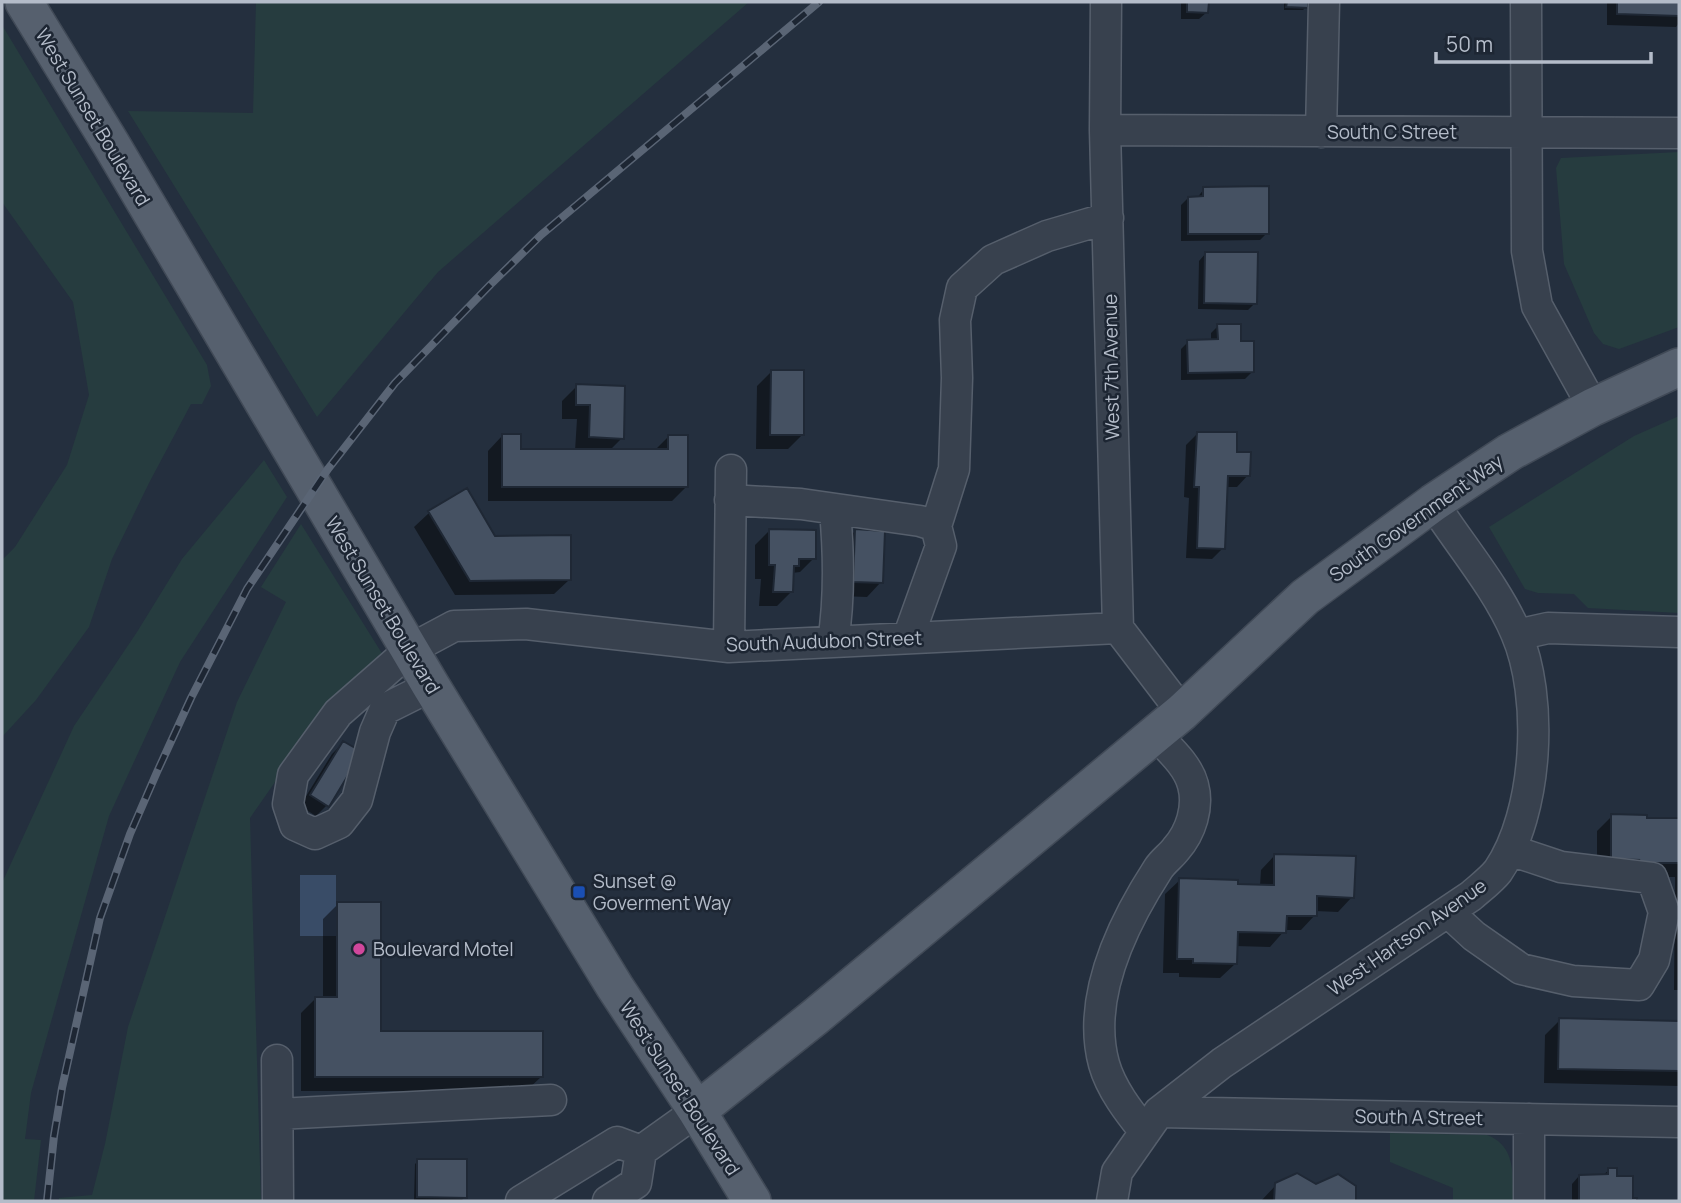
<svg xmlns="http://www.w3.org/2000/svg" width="1681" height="1203" font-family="Manrope,sans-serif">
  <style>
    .green { fill: #263c3f }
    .water { fill: #394c67 }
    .shadow { fill: #0007 }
    .building { fill: #455162; stroke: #1f2835; stroke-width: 2 }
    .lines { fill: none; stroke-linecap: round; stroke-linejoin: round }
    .minor-casing { stroke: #565f6c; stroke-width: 33 }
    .major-casing { stroke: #414a57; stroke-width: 40 }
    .minor { stroke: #38414e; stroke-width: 30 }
    .major { stroke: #56606e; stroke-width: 37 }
    .rail-casing { stroke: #5a6575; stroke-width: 8 }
    .rail { stroke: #1d2633; stroke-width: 5; stroke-dasharray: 16; stroke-linecap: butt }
    .transit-dot { fill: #1a4fb4; stroke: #1d2633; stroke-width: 2.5 }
    .hotel-dot { fill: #d1479c; stroke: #1d2633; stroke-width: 2.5 }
    .labels { text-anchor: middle; stroke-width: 5; stroke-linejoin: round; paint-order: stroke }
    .street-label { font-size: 19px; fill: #b4bcc9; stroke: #1d2633 }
    .poi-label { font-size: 19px; fill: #b4bcc9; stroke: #1d2633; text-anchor: start }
  </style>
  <rect width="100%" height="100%" fill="#242f3e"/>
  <path class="green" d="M256,2h493l-311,270 -121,145 -189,-306 125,2z
    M2,25l205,340 4,21 -9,18h-11l-42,79 -37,76 -23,68 -53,73 -34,37v-177l13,-13 52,-82 22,-70 -16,-93 -71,-100z
    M1679,152v175l-60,22 -16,-5 -9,-11 -30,-69 -8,-96 5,-10z
    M1679,416v197l-91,-5 -14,-14 -36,-1 -13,-4 -36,-62 145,-91z
    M264,460l23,37 -107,165 -71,154 -78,277 -6,46 16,1 -7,61h-32v-318l72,-157 63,-94 45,-73z
    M301,524l82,131 -60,58 -73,105 11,383h-202v-3l33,-3 13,-51 23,-117 109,-325 49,-100 -25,-15z
    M1390,1133l97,2c29,11 26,40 26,66h-60v-13l-63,-26z"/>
  <path class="water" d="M300,875h36v61h-36z"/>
  <path class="shadow" d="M1165,2h42v10l-8,7h-18v-17z
    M1284,2h22v5l-3,3h-19z
    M1607,2h72v21l-3,4 -69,-2z
    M1204,189l63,44 -7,7 -79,1v-36l7,-7h9z
    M1206,253l49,50 -7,7 -50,-1 1,-48z
    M1218,326l22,17 13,28 -8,8 -64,1v-31l7,-7 23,-1v-8z
    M772,371l30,64 -14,14h-32l1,-63z
    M577,386l45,52 -13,13 46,-1 13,-13 19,49 -15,15h-184v-50l14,-15 17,15h56l2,-32h-15v-18z
    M1197,434l38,19 13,22 -11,12h-11l-3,61 -11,11 -26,-1 3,-60 -5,-1 2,-52z
    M466,491l28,47 75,42 -15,14 -99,1 -41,-68 15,-14z
    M770,530l44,28 -14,14 -8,1v18l-15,15h-18l2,-27h-6v-34z
    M855,531l26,51 -14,15 -28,-1 2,-50z
    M343,743l-16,62 -11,11 -16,-10 32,-52z
    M1612,816l33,4h34v170h-5l1,-113h-51l-27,-4v-42z
    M1275,855l77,42 -14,15 -23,-1v4l-14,15h-16l-15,17 -35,-1v18l-15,14 -41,-1v-4h-16l2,-79 15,-14 80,6 1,-16z
    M338,904l42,129 161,44 -15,14h-225v-78l14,-14h8v-80z
    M1560,1020l119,3v63l-135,-3 1,-48z
    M418,1161l47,36 -3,3h-48l1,-36z
    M1609,1170l26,31h-63v-17l7,-8h23z
    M1276,1185l79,2 -1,14h-93z"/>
  <path class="building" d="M1187,2h22l-1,11 -21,-1z
    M1287,2h21v6l-22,-1z
    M1617,2h62v14l-62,-2z
    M1269,186v48h-81v-37l15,-1v-9z
    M1205,252h53l-1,52 -53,-1z
    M1217,324h24v17h13v31l-66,1 -1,-33 31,-1z
    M771,370h33v65h-34z
    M576,384l49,2 -1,53 -35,-2 1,-32h-14z
    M1197,432h40v20h14l-1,24h-22l-3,73 -28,-1 2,-61h-5z
    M502,434h19v15h147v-14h20v52h-186z
    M467,488l28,48 76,-1v45l-101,1 -42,-70z
    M769,529l47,1v29h-17v7h-5l-1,26h-20l2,-27h-6z
    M855,529l30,2 -2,52 -30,-1z
    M343,741l19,11 -33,55 -19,-12z
    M1611,814l36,1v3h32v45h-41l1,-3 -28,-1z
    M1274,854l82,2 -2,42 -37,-2v20h-30l-1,17 -48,-1 -1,32 -44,-1v-4h-16l2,-81 59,2v4l36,1z
    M337,902h44v129h162v46h-228v-80h22z
    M1559,1018l120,3v50l-121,-2z
    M417,1159h50v39l-50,-1z
    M1608,1168h9v8h16v22h4v3h-58v-26l29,-1z
    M1297,1173l19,11 22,-10 18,12v15h-82l1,-18z"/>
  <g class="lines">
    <defs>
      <path id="minor" d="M1106,2l-1,128 13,498 64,84
        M1526,2l1,249 10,55 56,101
        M1105,130l574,3
        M1321,132l3,-130
        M730,500l71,4 119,17 16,5 5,20 -33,92
        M936,526l18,-57 3,-91 -2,-58 7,-32 31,-28 54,-24 61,-18
        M1517,635l31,-7 131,4
        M833,642c7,-45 6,-87 2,-131
        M729,647l2,-177
        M431,686l-46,23 -10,23 -18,68 -18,23 -24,11 -20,-9 -7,-21 5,-29 45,-62 73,-64 43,-23 72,-2 203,23 389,-19
        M1448,912l26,24 47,33 52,12 66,4 15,-25 10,-48 -12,-34 -91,-11 -51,-17
        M277,1060l1,141
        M1159,1112l520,10
        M278,1114l273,-14
        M1145,1132c-16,-20 -34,-43 -41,-68 -18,-66 19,-141 54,-195 5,-8 13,-13 18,-20 15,-17 23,-42 17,-64 -5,-20 -25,-37 -38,-51
        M521,1201l96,-59 24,9
        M608,1201l28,-18 5,-32 56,-40
        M1112,1201l5,-29 42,-60 63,-49 249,-167c9,-8 20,-16 27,-25 40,-58 46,-174 18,-238 -19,-45 -56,-88 -83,-130
        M1529,1201v-82"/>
      <path id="major" d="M24,2l87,142 320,542 184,301 82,124 55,90
        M697,1111l118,-94 367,-305 123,-115 128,-94 77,-51 83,-45 86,-40"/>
    </defs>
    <use href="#minor" class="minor-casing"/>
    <use href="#major" class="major-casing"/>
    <use href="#minor" class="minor"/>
    <use href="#major" class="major"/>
    <defs>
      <path id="rail" d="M47,1201l7,-65 8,-48 38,-170 30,-84 27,-62 34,-74 56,-109 81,-120 67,-86 96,-99 50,-49 278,-233"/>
    </defs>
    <use href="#rail" class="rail-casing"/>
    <use href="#rail" class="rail"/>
  </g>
  <rect class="transit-dot" x="572" y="885" width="14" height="14" rx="3.5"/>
  <circle class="hotel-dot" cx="359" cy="949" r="7"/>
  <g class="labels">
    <g class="street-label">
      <text transform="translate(93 117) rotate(59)" y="7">West Sunset Boulevard</text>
      <text x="1392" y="139">South C Street</text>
      <text transform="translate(1111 367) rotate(-91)" y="7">West 7th Avenue</text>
      <text transform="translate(1416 518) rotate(-35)" y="7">South Government Way</text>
      <text transform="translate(383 605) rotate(59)" y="7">West Sunset Boulevard</text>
      <text transform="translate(824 641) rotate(-2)" y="7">South Audubon Street</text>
      <text transform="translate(1407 937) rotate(-35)" y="7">West Hartson Avenue</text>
      <text transform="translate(680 1088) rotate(57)" y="7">West Sunset Boulevard</text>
      <text transform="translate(1419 1117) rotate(1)" y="7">South A Street</text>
    </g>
    <g class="poi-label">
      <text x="593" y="888">Sunset @<tspan x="593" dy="22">Goverment Way</tspan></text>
      <text x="373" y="956">Boulevard Motel</text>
    </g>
  </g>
  <rect width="1681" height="1203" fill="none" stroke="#b4bcc9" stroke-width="7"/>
  <path d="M1436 52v10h215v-10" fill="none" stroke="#b4bcc9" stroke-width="3.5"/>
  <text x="1446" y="52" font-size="21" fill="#b4bcc9" stroke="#1d2633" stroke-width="5" paint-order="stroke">50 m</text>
</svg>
